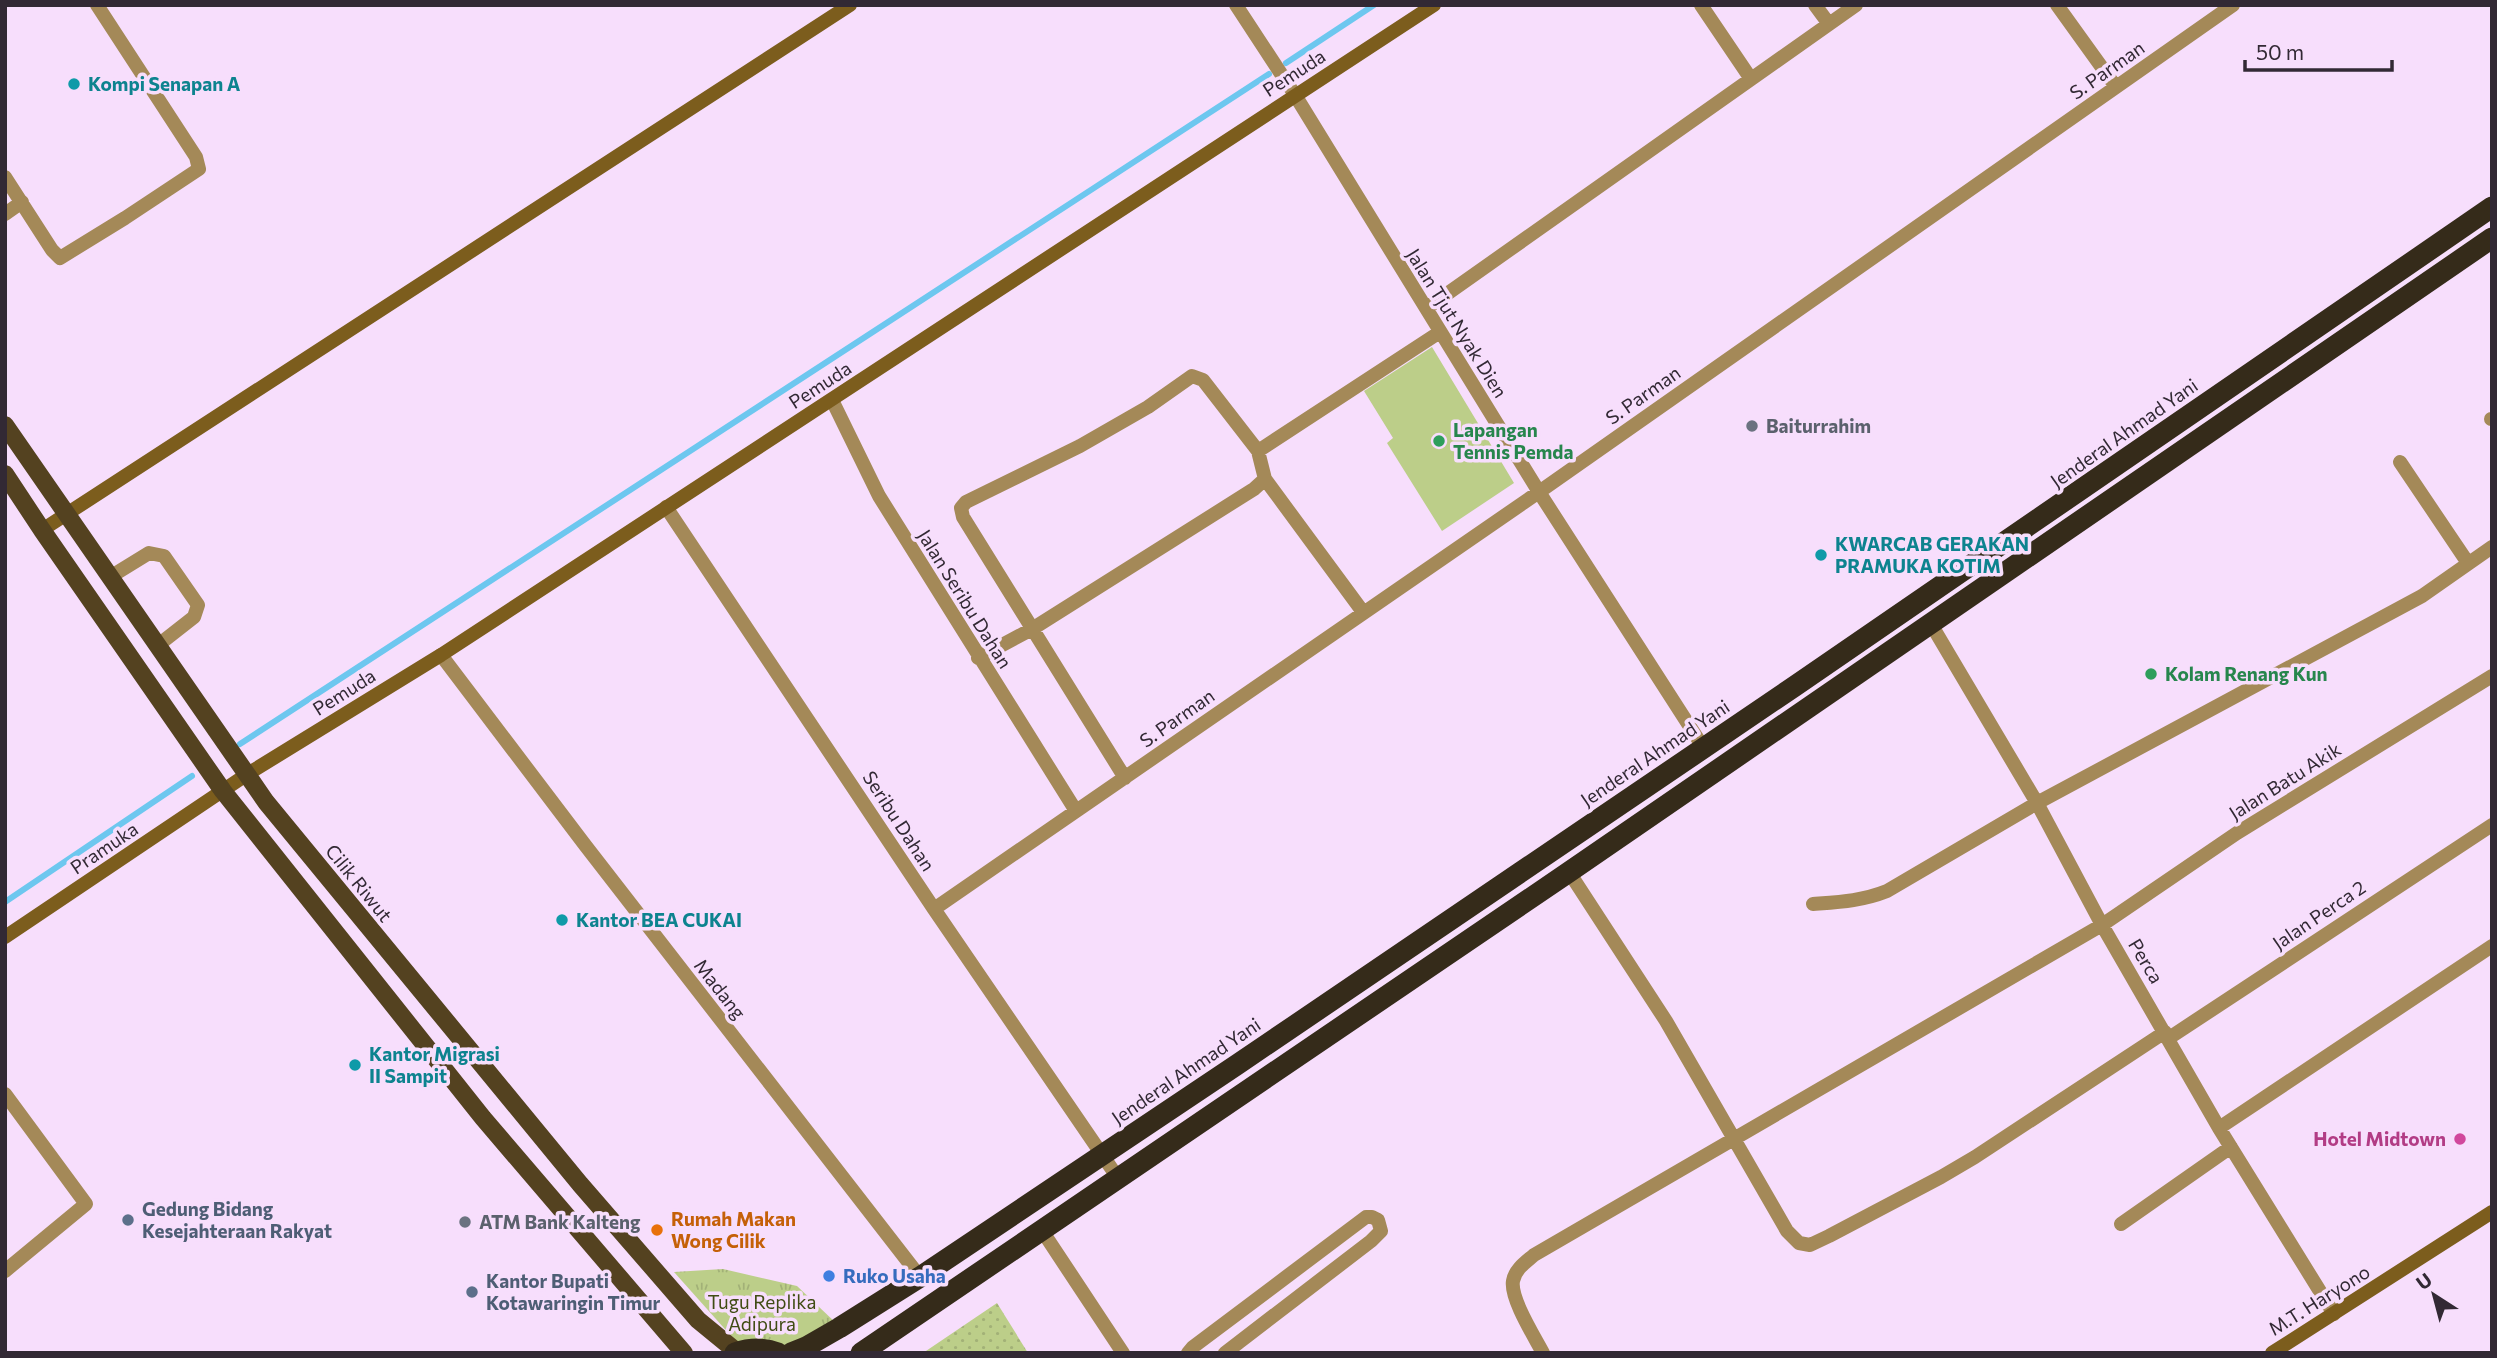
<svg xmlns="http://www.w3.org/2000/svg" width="2497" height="1358" font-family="Commissioner,sans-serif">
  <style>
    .grass { fill: url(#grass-dots) }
    .park { fill: url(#park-tufts) }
    .pitch { fill: #bcce89 }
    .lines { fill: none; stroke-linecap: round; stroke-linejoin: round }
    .stream { stroke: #6dc7ef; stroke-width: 6 }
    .street { stroke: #a48958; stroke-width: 14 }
    .secondary { stroke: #7c5d1d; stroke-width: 14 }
    .primary { stroke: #544220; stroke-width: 18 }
    .highway { stroke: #352b1a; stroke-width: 21 }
    .culture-dot { fill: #0f9aa8; stroke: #f7defc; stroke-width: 2.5 }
    .worship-dot { fill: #6b7280; stroke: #f7defc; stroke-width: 2.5 }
    .leisure-dot { fill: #2e9e5b; stroke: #f7defc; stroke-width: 2.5 }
    .hotel-dot { fill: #d1479c; stroke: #f7defc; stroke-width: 2.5 }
    .service-dot { fill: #5c6f8a; stroke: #f7defc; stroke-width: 2.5 }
    .food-dot { fill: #e8710a; stroke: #f7defc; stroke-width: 2.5 }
    .shop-dot { fill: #3f7fe0; stroke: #f7defc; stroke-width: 2.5 }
    .labels { text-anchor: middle; stroke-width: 7; stroke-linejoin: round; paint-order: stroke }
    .street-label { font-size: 19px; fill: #322934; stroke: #f7defc }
    .culture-label { font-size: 19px; font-weight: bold; fill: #0d838f; stroke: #f7defc; text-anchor: start }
    .worship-label { font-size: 19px; font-weight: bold; fill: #5b616d; stroke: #f7defc; text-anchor: start }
    .leisure-label { font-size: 19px; font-weight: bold; fill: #27864d; stroke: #f7defc; text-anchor: start }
    .hotel-label { font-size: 19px; font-weight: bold; fill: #b23c85; stroke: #f7defc; text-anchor: end }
    .service-label { font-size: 19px; font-weight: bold; fill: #4e5e75; stroke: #f7defc; text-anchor: start }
    .food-label { font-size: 19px; font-weight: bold; fill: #c56008; stroke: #f7defc; text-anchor: start }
    .shop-label { font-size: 19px; font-weight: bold; fill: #366cbe; stroke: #f7defc; text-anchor: start }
    .park-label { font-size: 19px; fill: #404c14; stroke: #f7defc }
  </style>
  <defs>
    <pattern id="grass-dots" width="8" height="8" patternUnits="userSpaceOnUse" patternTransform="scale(1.75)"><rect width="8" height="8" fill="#bcce89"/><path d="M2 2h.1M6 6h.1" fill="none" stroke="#a2b177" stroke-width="1.8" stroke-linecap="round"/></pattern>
    <pattern id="park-tufts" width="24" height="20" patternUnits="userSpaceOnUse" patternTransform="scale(1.75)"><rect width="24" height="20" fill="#bcce89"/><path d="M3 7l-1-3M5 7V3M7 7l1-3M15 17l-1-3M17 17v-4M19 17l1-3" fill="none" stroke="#a2b177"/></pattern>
  </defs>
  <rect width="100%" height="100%" fill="#f7defc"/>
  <path class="grass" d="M997,1303l31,50h-105z"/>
  <path class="park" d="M723,1269l74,17 40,38 -53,26 -44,-4 -66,-74z"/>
  <path class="pitch" d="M1432,347l82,136 -72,48 -55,-88 6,-5 -29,-47z"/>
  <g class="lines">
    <path class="stream" d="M1286,63l88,-58
      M240,744l1029,-670
      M5,902l187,-126"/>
    <path class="street" d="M1236,5l59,90 244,397 164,255
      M1701,5l50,74
      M1815,5l14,19
      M2057,5l59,82
      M5,177l47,73 8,8 65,-40 74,-49 -3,-12 -99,-152
      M5,214l17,-12
      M1427,308l429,-303
      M832,400l47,96 197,315
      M2491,419h1
      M2400,462l68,101
      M1265,479l98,133
      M666,507l268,402 184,269
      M110,577l39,-24 15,3 34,49 -4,12 -37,29
      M1931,624l106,179 65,122 117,203 115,186
      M441,655l144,190 335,432
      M978,658l54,-29 222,-140 11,-10 -7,-28 182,-119
      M1125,778l-162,-261 -2,-9 5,-6 114,-56 68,-39 44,-31 11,4 55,71
      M1569,872l97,149 121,210 12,12 11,2 19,-9 112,-59 34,-20 190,-125
      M1813,904c26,-2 49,-3 74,-13l150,-88 385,-207 70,-49
      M934,909l605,-417 694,-487
      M2169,1038l323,-213
      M5,1094l81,110 -81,67
      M2219,1128l273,-182
      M2121,1224l110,-77
      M1041,1229l82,124
      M1188,1353l5,-6 173,-130h6l6,3 3,11 -10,10 -146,112
      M1543,1353c-9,-17 -33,-55 -30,-72 2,-12 13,-19 21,-26l568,-330 135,-92 255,-157"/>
    <path class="secondary" d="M42,530l808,-525
      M5,937l241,-162 195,-120 993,-650
      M2272,1353l220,-141"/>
    <path class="primary" d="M5,425l261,377 314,382 118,136 39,32
      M5,474l37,56 181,261 260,327 201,235"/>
    <path class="highway" d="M735,1353c15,-5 28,-6 43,0
      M791,1353l15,-6 33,-19 81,-51 318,-213 557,-378 697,-479
      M861,1353l708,-481 923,-634"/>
  </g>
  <g class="culture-dot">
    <circle cx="74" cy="84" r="7"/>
    <circle cx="1821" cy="555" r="7"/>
    <circle cx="562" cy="920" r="7"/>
    <circle cx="355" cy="1065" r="7"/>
  </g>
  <g class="worship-dot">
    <circle cx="1752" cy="426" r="7"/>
    <circle cx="465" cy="1222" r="7"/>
  </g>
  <g class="leisure-dot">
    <circle cx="1439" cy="441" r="7"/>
    <circle cx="2151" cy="674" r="7"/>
  </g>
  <circle class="hotel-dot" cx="2460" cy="1139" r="7"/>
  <g class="service-dot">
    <circle cx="128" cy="1220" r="7"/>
    <circle cx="472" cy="1292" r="7"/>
  </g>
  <circle class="food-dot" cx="657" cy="1230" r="7"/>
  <circle class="shop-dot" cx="829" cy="1276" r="7"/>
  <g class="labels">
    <g class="street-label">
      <text transform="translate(2107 70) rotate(-35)" y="7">S. Parman</text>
      <text transform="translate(1294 73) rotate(-33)" y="7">Pemuda</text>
      <text transform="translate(1457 323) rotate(58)" y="7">Jalan Tjut Nyak Dien</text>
      <text transform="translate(820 385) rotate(-33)" y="7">Pemuda</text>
      <text transform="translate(1643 395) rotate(-35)" y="7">S. Parman</text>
      <text transform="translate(2124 433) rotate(-35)" y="7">Jenderal Ahmad Yani</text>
      <text transform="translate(965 599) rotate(58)" y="7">Jalan Seribu Dahan</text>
      <text transform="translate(344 692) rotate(-32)" y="7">Pemuda</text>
      <text transform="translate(1177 718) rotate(-35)" y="7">S. Parman</text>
      <text transform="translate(1655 753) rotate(-34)" y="7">Jenderal Ahmad Yani</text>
      <text transform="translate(2285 781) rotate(-32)" y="7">Jalan Batu Akik</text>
      <text transform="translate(899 821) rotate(57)" y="7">Seribu Dahan</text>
      <text transform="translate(104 848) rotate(-34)" y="7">Pramuka</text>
      <text transform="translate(359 883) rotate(51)" y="7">Cilik Riwut</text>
      <text transform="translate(2319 915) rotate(-34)" y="7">Jalan Perca 2</text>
      <text transform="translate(2146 961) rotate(59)" y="7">Perca</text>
      <text transform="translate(720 989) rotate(52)" y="7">Madang</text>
      <text transform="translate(1186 1071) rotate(-34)" y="7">Jenderal Ahmad Yani</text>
      <text transform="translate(2319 1300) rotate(-32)" y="7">M.T. Haryono</text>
    </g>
    <g class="culture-label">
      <text x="88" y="91">Kompi Senapan A</text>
      <text x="1835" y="551">KWARCAB GERAKAN<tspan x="1835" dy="22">PRAMUKA KOTIM</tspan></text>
      <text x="576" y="927">Kantor BEA CUKAI</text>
      <text x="369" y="1061">Kantor Migrasi<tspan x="369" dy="22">II Sampit</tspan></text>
    </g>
    <g class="worship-label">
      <text x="1766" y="433">Baiturrahim</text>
      <text x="479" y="1229">ATM Bank Kalteng</text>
    </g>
    <g class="leisure-label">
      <text x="1453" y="437">Lapangan<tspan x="1453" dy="22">Tennis Pemda</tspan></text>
      <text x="2165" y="681">Kolam Renang Kun</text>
    </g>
    <g class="hotel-label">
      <text x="2446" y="1146">Hotel Midtown</text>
    </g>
    <g class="service-label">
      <text x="142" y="1216">Gedung Bidang<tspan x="142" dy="22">Kesejahteraan Rakyat</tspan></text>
      <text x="486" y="1288">Kantor Bupati<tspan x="486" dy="22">Kotawaringin Timur</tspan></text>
    </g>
    <g class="food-label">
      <text x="671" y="1226">Rumah Makan<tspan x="671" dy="22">Wong Cilik</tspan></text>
    </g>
    <g class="shop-label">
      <text x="843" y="1283">Ruko Usaha</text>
    </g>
    <g class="park-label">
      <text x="762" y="1309">Tugu Replika<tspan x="762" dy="22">Adipura</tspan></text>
    </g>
  </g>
  <rect width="2497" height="1358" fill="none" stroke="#322934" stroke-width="14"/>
  <g transform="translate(2434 1295) rotate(324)" stroke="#f7defc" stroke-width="5" paint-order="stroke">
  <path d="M0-5L12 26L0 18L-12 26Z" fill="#322934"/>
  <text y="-10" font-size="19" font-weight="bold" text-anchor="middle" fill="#322934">U</text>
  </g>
  <path d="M2245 60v10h147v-10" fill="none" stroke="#322934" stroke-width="3.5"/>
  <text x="2256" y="60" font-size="21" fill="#322934" stroke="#f7defc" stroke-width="5" paint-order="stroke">50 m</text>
</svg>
